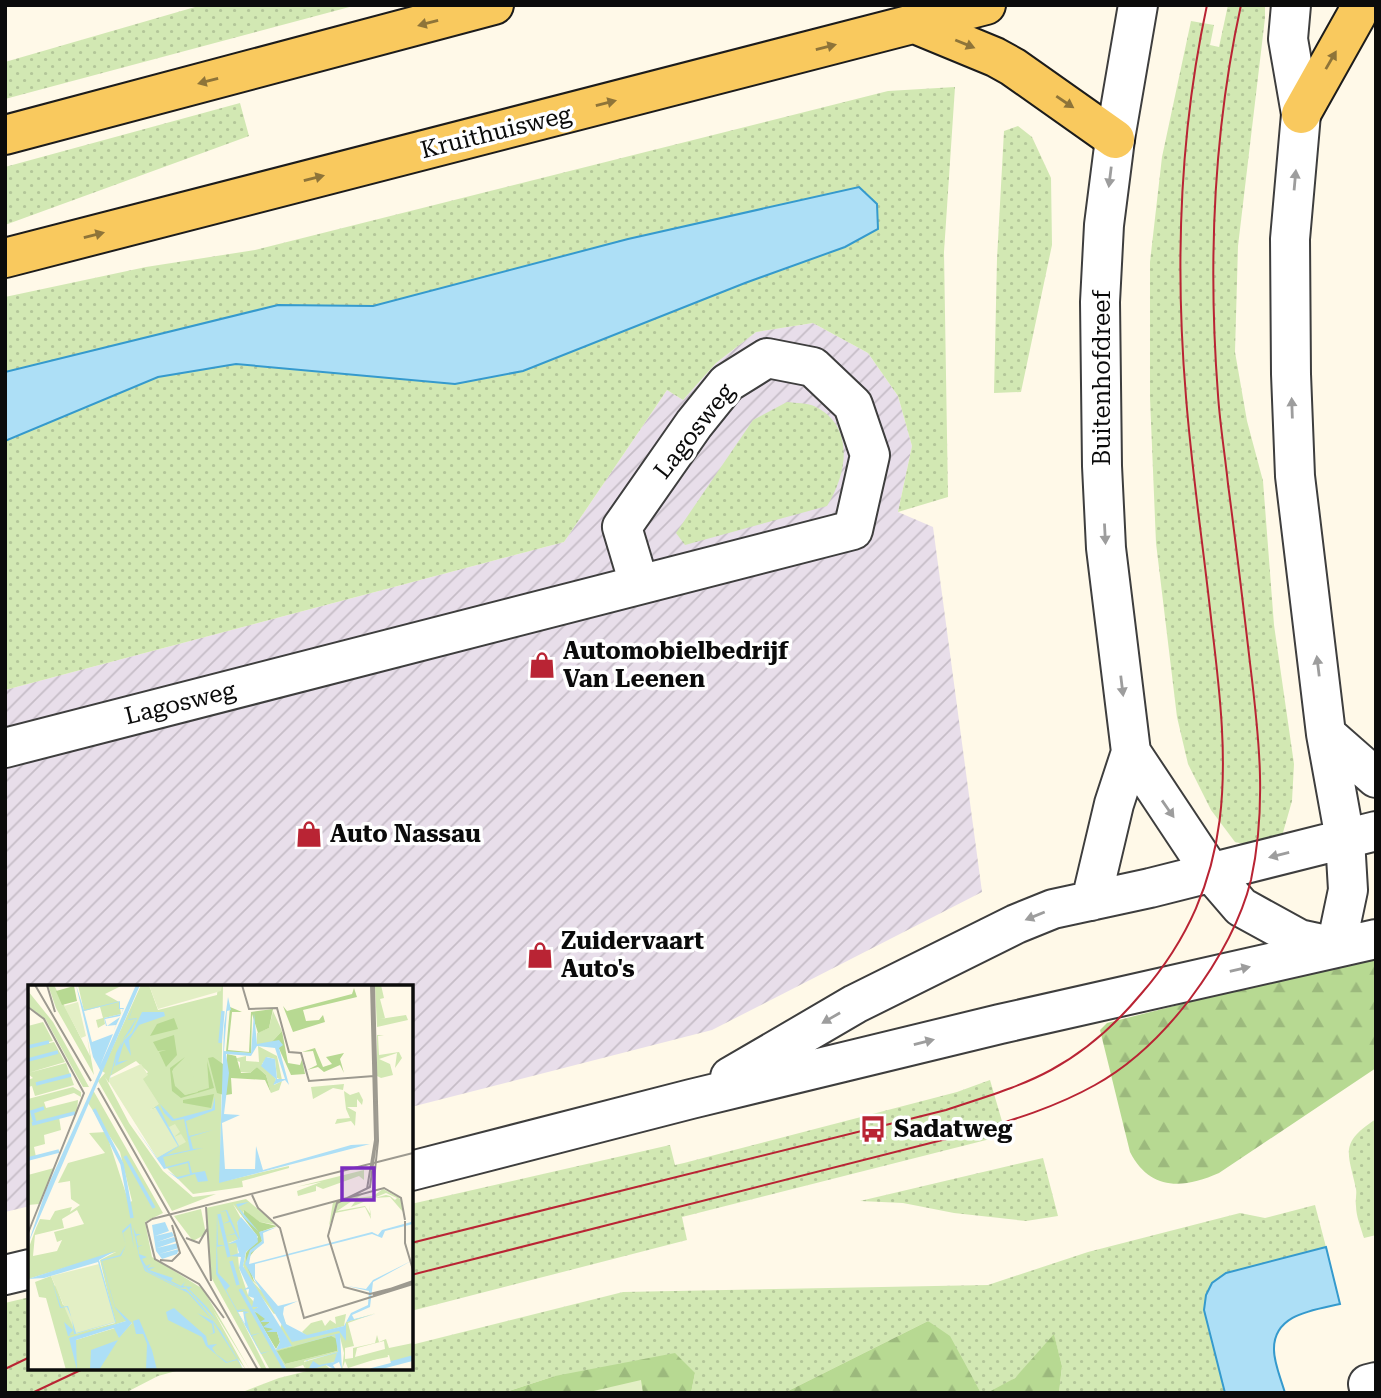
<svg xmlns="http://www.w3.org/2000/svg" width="1381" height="1398" font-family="'Roboto Serif',serif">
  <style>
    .industrial { fill: url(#industrial-furrows) }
    .grass { fill: url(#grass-dots) }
    .forest { fill: url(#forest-firs) }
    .pitch { fill: #e3efc5 }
    .water { fill: #addff6; stroke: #359acd; stroke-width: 2 }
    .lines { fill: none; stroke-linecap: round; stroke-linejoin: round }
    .minor-casing { stroke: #3e3e3e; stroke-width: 42 }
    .major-casing { stroke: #1c1c1c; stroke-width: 42 }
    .minor { stroke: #fff; stroke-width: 38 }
    .major { stroke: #f9c95e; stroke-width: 38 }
    .tram { stroke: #b92434; stroke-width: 2 }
    .oneway { fill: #8e7439 }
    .oneway2 { fill: #9d9d9d }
    .labels { text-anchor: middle; stroke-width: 7; stroke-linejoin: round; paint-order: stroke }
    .street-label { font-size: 24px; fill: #0b0b0b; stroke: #fff }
    .poi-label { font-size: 24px; font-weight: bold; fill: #0b0b0b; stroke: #fff; text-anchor: start }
    .inset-river { fill: none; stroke: #addff6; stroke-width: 3.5 }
    .inset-road { fill: none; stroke: #9d9a90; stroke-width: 2 }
    .view { fill: #7b2cbf; fill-opacity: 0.15; stroke: #7b2cbf; stroke-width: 3.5 }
    .inset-edge { fill: none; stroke: #0b0b0b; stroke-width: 3.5 }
  </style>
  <defs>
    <pattern id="industrial-furrows" width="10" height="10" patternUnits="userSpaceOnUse" patternTransform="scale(1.75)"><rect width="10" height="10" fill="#e8deea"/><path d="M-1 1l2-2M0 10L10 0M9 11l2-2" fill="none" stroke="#c6bdc7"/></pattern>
    <pattern id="grass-dots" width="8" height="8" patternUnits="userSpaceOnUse" patternTransform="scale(1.75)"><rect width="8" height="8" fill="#d2e8b3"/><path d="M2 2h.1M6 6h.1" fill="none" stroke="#b3c699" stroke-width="1.8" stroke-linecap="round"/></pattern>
    <pattern id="forest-firs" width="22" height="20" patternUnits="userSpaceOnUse" patternTransform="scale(1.75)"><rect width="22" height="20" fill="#b7d992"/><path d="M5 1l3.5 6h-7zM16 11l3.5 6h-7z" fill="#9cb97d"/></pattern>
  </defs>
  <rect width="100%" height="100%" fill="#fff9e8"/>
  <path class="industrial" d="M813,323l55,30 30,43 14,50 -14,66 35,15 49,365 -270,138 -301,77v-120h-381v219l-25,6v-522l559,-148 103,-152 16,10 33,-37 40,-31z"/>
  <path class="grass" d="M202,5h155l-352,94v-37z
    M1228,5h37v13l-27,228 -3,106 12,69 16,60 11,144 20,139 -2,37 -12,42 -22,4 -23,-5 -24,-32 -23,-46 -11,-47 -21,-174 -6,-145v-136l12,-105 29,-136 23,4 -4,20 9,2z
    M955,87l-11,165 4,245 -50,15 14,-66 -14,-50 -30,-43 -55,-30 -57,9 -40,31 -33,37 -16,-10 -103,152 -559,148v-249l153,-64 78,-13 219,20 390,-138 33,-17 -19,-42 -231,52 -255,67 -95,-1 -273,67v-75l141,-30 109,-17 633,-159z
    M240,103l9,33 -244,89v-58z
    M1018,126l14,11 19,41 1,67 -31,147 -27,1 3,-134 7,-128z
    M787,402c9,1 20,1 27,4 42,20 33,68 13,100l-142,39 -9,-12 77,-113z
    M990,1080l16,55 -324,82 5,23 -276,71v-107l259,-59 5,20 9,-2 273,-71z
    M1376,1119v116l-12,3c-3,-10 -8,-22 -8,-32 -1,-6 1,-11 0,-17 -8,-37 -17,-46 20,-70z
    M1043,1158l15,58 -32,5 -72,-8 -51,-10 -43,-2z
    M1315,1205l11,42 -100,26 -22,37 21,83h-166l3,-27 -8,-31c-18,20 -44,58 -73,58l-13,-22 -40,-50 -144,72h-93l4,-20 -140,3 -52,17h-263l39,-15 40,-10h92v-23l212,-53 365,-7 100,-33 152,-39 25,5z
    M30,1297v71h157l-29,8 -33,17h-120v-90z"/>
  <path class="forest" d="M1376,955v113l-157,105c-36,16 -69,18 -89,-21l-30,-122 7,-7z
    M928,1321l22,15 31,57h-197z
    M1054,1334l8,32 -3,27h-72l28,-15z
    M675,1353l20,20 -4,20h-188l52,-17z"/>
  <path class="pitch" d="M641,1380l2,13h-58z"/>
  <path class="water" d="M859,187l18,17 1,25 -33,18 -100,36 -222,88 -68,13 -219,-20 -78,13 -153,64v-69l273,-67 95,1 255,-67z
    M1326,1247l14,57c-26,6 -67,10 -66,46 0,13 7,29 11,43h-60l-21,-83 2,-15 6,-12 14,-10z"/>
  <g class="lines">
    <defs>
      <path id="minor" d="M1138,5l-23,134 -11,86 -4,77 2,164 4,82 25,204 79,119 31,36 58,32 37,8
        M1291,5l-3,34 13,75 -11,125 1,135 4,102 31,258 19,105 3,51 -12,57
        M1326,734l50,44
        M5,748l848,-218 17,-75 -17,-50 -40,-38 -46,-9 -40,25 -33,41 -72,103 17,57
        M1091,901l23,-97 17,-52
        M730,1077l125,-73 161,-80 37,-15 97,-21 226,-57
        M411,1171l280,-72 309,-75 376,-85
        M5,1275l25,-6
        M1370,1393l-2,-9 8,-2"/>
      <path id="major" d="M915,24l80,33 18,10 102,72
        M1301,114l55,-98 4,-11
        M5,135l489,-130
        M5,258l981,-253"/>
    </defs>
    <use href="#minor" class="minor-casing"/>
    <use href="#major" class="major-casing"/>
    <use href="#minor" class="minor"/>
    <use href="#major" class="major"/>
    <path class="tram" d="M411,1243l535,-133c35,-12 72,-22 105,-40 35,-19 65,-46 90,-76 98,-113 88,-228 71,-367 -8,-76 -20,-153 -26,-230 -11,-131 -7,-262 21,-392
      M411,1275l559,-142c43,-13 86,-26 125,-48 38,-21 69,-52 95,-86 27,-36 50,-75 61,-119 16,-73 8,-144 -1,-217 -7,-60 -14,-119 -22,-179 -3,-29 -8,-59 -10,-89 -10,-131 -5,-262 23,-390
      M5,1369l25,-12
      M32,1393l53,-25"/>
  </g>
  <defs><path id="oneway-solid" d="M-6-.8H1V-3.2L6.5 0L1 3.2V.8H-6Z" transform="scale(1.75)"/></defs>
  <g class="oneway">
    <use href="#oneway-solid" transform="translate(428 23) rotate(165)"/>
    <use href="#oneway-solid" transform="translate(965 44) rotate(22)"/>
    <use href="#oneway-solid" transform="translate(826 47) rotate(-14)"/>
    <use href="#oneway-solid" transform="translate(1331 60) rotate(-60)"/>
    <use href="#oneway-solid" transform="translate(208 81) rotate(165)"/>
    <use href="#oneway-solid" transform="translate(1065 102) rotate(34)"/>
    <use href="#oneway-solid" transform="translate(606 103) rotate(-14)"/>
    <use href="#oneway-solid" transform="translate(314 178) rotate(-14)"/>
    <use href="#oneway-solid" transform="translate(94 235) rotate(-14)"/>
  </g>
  <g class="oneway2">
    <use href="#oneway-solid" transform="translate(1110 177) rotate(97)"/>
    <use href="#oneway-solid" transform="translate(1295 180) rotate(-85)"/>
    <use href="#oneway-solid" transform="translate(1292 408) rotate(-92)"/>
    <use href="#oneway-solid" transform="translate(1105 534) rotate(87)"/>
    <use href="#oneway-solid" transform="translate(1318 666) rotate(-97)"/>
    <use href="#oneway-solid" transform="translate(1122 686) rotate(83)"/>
    <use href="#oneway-solid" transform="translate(1168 809) rotate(55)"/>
    <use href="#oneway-solid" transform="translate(1279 855) rotate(166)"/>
    <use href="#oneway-solid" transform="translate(1035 916) rotate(158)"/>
    <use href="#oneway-solid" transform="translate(1240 969) rotate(-13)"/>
    <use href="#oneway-solid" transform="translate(831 1018) rotate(150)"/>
    <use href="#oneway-solid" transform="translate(924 1042) rotate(-14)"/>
  </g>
  <defs>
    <symbol id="shop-bare" viewBox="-9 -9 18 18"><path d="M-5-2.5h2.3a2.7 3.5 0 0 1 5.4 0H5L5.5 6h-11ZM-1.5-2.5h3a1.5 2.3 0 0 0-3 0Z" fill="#b92434" stroke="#fff" stroke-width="2.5" paint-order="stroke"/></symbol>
    <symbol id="bus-bare" viewBox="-9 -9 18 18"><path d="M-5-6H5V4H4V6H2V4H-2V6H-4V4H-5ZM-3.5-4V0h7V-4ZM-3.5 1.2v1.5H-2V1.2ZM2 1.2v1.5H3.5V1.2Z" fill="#b92434" stroke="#fff" stroke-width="2.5" paint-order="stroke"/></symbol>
  </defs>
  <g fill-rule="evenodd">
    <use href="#shop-bare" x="523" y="646" width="38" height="38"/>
    <use href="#shop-bare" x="290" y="815" width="38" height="38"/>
    <use href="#shop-bare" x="521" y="936" width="38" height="38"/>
    <use href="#bus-bare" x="854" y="1110" width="38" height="38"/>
  </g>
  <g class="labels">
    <g class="street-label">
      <text transform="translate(496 132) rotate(-14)" y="8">Kruithuisweg</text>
      <text transform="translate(1102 378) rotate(-90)" y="8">Buitenhofdreef</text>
      <text transform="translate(694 431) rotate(-52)" y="8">Lagosweg</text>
      <text transform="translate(180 703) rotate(-14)" y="8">Lagosweg</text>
    </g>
    <g class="poi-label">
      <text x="563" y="659">Automobielbedrijf<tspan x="563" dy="28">Van Leenen</tspan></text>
      <text x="330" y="842">Auto Nassau</text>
      <text x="561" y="949">Zuidervaart<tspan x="561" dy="28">Auto's</tspan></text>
      <text x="894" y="1137">Sadatweg</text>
    </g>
  </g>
  <g transform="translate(28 985)">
    <rect width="385" height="385" fill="#fff9e8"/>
    <path d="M20,0h6l36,71 -3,-20 7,39 -38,-67zM50,0h45l-18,9 14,8 2,12 -17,4 1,6 -7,4 -2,-8 7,-2 -3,-11 -16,4zM113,0h8l9,25 59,-15 1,-10h5l-3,197 69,-16v2l-47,13 1,6 -50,7 -36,-36 22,-14 -23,-36 -6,2 8,-6 -16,-25 6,-7 -12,-11 -26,15 -1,7 -4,-6 24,46 34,48 30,26 23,-3 -44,17 -74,-130 7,-8 -3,-2zM347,0h6l3,13 -4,1 5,19 -5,1 26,-4 2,5 -31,7zM0,6l25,31 36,65h-6l-37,-67 -18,-14zM245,26l9,20 -13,14h-12v-12l12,-5zM15,37l10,19 -25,6v-21zM349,50h7l-6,1 1,19 20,-3 3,6 -7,10 2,-15 -18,6 11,5 3,11 -12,3 -4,-2zM26,57l11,20 -37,11 38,-10 8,22 -39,11 -3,-10 -4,1v-7l5,-2 -5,-4v-26zM230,61l19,10 5,24 -5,-2 -2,-19 -8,-2 -5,7 14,15 -2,6 8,-4 -3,9 -8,3 -5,-18 -9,-8 -7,6 -10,-1v-10l-7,-3 13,-3v5l13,1zM316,99l-1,6 -10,-2 -20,11 -2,-12zM45,102l8,5v5l-7,-4 -30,9 2,6 32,-8 -1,13 -18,4 2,13 -17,5 1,9 -11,3 2,10 -8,2v-60zM65,105l70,123 -18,9 7,35 51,32 47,81 -37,-60 33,60 -8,-11 5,11h-177l-20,-72 -7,-1 -4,-15 16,-6 4,10 20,-5 -17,10 5,14 9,-2 4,23 15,-4 -2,8 26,-7 -15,-63 16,-8 -88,27v-29l8,-22 4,-9 10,1 5,-9 17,-4 -2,5 10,-7 -9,-6 -1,-18 -12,2 10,-20 37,-10 -16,-20 17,-1 23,71 3,-2 -12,-49 -32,-49zM49,225l7,14 -30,8 3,10 5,-2 -5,11 -24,5 2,-21 29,-7 -2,-9zM98,336l6,2 -13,14 -4,-9 -39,12v21l-5,-22zM316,106l6,4 9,-3 4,8 -1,5 -5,-6v8h-10l9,5 -1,14 -4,-5 -16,3 2,-5 13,-1 -4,-9zM26,183l-15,36 -11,1v-30zM336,185v10l-5,-4 -36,13 -7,-3v5l-18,5 -1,-5 24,-9 -25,5zM355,204l15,8 3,3 2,12 -13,-15 -16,1 12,-3 4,1 5,4 2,-2 -11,-5 -35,14 6,-8 -5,2 -15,10 28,-5 6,9 -2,-11 2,15 -6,-12 -30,6 -6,13 4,-24 32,-9 -8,5 16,-2zM218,214l31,26 -17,-3 -17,-11v5l-10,-12 9,16 -5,2 5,16 -14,5 9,-1 2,26 9,27 10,12 -4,6 20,37 17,-4 -11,-18 3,-7 -5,-9 -4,2 -27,-37 -4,-12 3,-12 7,29 27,28 13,30 49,-12 4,12v-18l30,-9 -28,10 6,23 -9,2v11l8,-1v-10l22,-5 2,-8 2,7 7,-3 3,9 24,-5v14l-22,6 -2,-8 -41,13 -3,-7 -3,9 2,-17 -5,-20 -1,19 -34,9 2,9 -3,-5 -16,5 -6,-10 4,10h-15l-22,-40 -4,-17 5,-1h-11l29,58h-5l-51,-93 -5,-69zM356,356l1,8 -30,8 2,-9zM268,361l41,5 -52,13 -7,-13zM173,224l5,25 -13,7 -19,-25zM318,329l-2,12 -37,10 -5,-4 9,-9 11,-3 3,6 5,-6 6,4 -1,-7z" fill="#d2e8b3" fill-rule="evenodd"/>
    <path d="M46,1l3,15 -15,4 -6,-14zM326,3l3,9 -54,13 3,11 13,-1 4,-5 2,7 -32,10 -10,-26 4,5 65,-17zM202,22l12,5h-10l-4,38 21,2 2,-40 22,-3 -4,19 -11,5 -6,-19 -1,39 -25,-1zM146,33l4,11 -28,7 7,-12zM254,46l6,32 12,2 2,-6 3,15 -14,1 -15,-33 -7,3zM146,50l3,20 -11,12 -7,-15 7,-2 -8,1 -5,-9zM287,63l8,19 9,-3 -6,-7 18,-4 -4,6 4,14 -4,-8 -16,7 -6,-5 -11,3 10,-5 -4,-14 -11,1zM199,69l9,2 5,17h9l7,-6 9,8 5,18 -6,-13 -34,-2 1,16 -6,1zM157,72l-12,12 2,15 10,11 24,-7 -2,-27 7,27 -33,10 -9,-7 -2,-23zM185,72l10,7 1,31 -7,-2 -9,-35zM186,109l-3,14 -28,-5v-3zM205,219l10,12 1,-6 16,12 17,4 -17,6 2,9 -15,19 7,21 7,7 -8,-7 -7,-17v-11l12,-16zM226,327l8,1 15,19 3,10 -4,7zM303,351l6,3v12l-52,13 -8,-13z" fill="#b7d992"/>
    <path d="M358,365l2,7 -41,8v-4zM310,367l-2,9 -10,4 5,5h-25l-2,-8z" fill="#d2e8b3"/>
    <path d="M159,71l11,36 -13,3 -10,-9 -3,-15z" fill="#d2e8b3"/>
    <path d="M121,0h73l-1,6 -63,18zM50,17l8,34 -5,2 -17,-32zM113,79l7,11 -5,4 16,25 -9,6 6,-2 13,19 6,-3 5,8 -6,5 7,-3 5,8 -29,16 -48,-76 1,-4zM71,279l17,58 -40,12 -25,-58z" fill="#e3efc5"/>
    <path d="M48,0l8,25 44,-11 -8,2v7h4l-4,8 -15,3 2,7 13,-9 -7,15 3,-7 -10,1 -2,-8 17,-4 2,-5h-4v-7l-35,9 8,31 21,-8 -13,32 36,-81h4l-112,259 18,-54 54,-120 -7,-13zM200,12l3,13 -4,1 -3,40 27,2 3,-40 3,31 22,-4 4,5 -4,3 10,37 -4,-5 -12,5 3,-6 -15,-13 5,-9 9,2 2,20h8l-10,-31 -18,-2 -6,10 -25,-2 3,19 -5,41 16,1 -18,8 3,46h30l1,-23 7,24 88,-25 19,-1 -151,39 5,-157zM106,20l-5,14 8,-1 -7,14 -8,9 -2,7 4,-8 8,-7 10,-21h22l1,4 -26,9 -10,15 2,16 -7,-14 -6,20 10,-2 -13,6 1,-8 -7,24 7,-29 6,-12 14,-22 -8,1zM187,112v13l-29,11 3,15 24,-6 -23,7 3,12 10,-1 -40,9 3,10 23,-6 3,12 13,-2 3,10 -10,1 -3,-8 -17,5 -11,-8 10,6 13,-3 -2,-11 -24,6 -32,-46 25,35 21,-12 -23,-39 3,-1 21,40 -13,9 24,-5 -6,-31 -12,2 -8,-8 -4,-9 14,15 38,-10zM221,217l-11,5 21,25 18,-5 -14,6 1,10 -13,10 -2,11 123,-32 6,3 4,-5 29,-8 1,-6 1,8 -28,7 -3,7 -10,-4 -117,30v15l23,27 20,-5 -14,6 -1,7 3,10 21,11 37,-9 7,-13 17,-8 1,-14 -22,-5 19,3 7,-9 40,-20 -40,22 -3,25 -18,8 2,4 22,-5 -30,8v19l-7,-10 -47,11 -47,-78 5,-14 12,-9 -3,-9 -15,-14 -8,-14zM199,225l13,30 -3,-18 4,-5 16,18 1,7 -12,10 -3,14 49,80 -16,4 4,-8 -3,-10h-11l7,-3 -10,-2 7,-5h-10l5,-3 -12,-9 5,-3h-6l2,-9 -6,-2 1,-7 -6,1 5,-3 -9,-19 2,-11 -11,-1 9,-3 -3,-10 -8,1 10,-5 -3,-5 -9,2 9,-3 -5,-11 -8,2 7,-3 -3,-10 -7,1zM189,227l1,33h7l-8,2 1,26 12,13 -4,4 11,20 10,-1 -9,3 7,12 -2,-13 6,1 -4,2 6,21 9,-2 -8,3 9,17 9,-2 -9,3 9,16 -54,-96zM137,237l4,9 -14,5 17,-4 2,4 -17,6 17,-5 3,4 -20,7 21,-5 1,5 -20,6 20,-5 -2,5 -15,5 -6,-8 -4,-26zM103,238l3,26 -4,-23 -7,7 3,12 -5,11 -19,5 13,46 17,16 -13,15 -5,-10 -38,12 1,30 -8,-32 57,-17 -11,-13 -14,-48 19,-5 6,-10 -4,-14zM105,242l3,7h5l-5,2 2,10 5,-1 -5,2 1,7 8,3 -5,2 4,7 5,-2 -4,4 8,-1 -6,3 24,8 -2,3 10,5 4,-4 -2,4 9,1 -3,2 18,18 10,14 -31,-34 -4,1 -34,-17 -6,-8 5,8 35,18h4l14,15 21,27 23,39 -7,-10 -11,3 -20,-17 -4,-9 -34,-17 -2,-8 8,-4 32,28 2,9 9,-1 -5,4 4,6 11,8 10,-3 -24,-37 2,11 -7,2 5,-2 -1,-9 -15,-11 16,8 -25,-28 -43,-22 -6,-15zM87,266l-16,9 17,62 -48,14 -4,-14 9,8 -4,5 5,-1 -2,-15 -5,-12 -7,1 -8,-27 9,26 7,-1 8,27 39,-11 -17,-60 -54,16 -16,1zM111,334l13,31 5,20h-11l1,-26 -4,-10h-7l-3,-13zM312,348l2,37 -3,-8 -6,3 3,5 -10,-5 -13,4 -4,-1 4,-7 6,4 15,-3 3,-9 -33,8 34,-9 -3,-17 -43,11zM90,355l-19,30h-9l1,-20z" fill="#addff6"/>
    <path class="inset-river" d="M192,58l3,-32M0,62l21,-5M0,75l30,-8M8,99l35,-9M66,124l28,55 10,54M7,138l-3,-11 12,-4M4,139l43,-11M97,171l29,52M0,174l31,-8M191,229l10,43M203,276l7,24M212,304l45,81M363,378l22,-6M343,385l42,-11"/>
    <path class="inset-road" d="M7,0l56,96M19,0l8,27M214,0l7,24 28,-1 12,44 12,1 8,28 65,-5M344,0l4,157 -6,45 -33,16 -9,33 16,51 26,7 43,-11M0,22l16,12 40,74 -56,140M70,103l160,282M339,204l8,-49 -4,-155M345,205l5,-49 -4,-156M224,210l6,13 22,20 24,90 109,-34M178,222l5,74M245,233l111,-30 17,10 4,22M124,234l261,-66M124,234l-6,4 9,36 44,25 25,34M377,236v22l8,27M158,253l13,5 8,-14M132,275l12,1 8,-8 -8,-28M345,310l40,-14"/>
    <path class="view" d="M314,183h32v32h-32z"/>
    <rect width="385" height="385" class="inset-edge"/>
  </g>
  <rect width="1381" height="1398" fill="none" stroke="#0b0b0b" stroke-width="14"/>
</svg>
